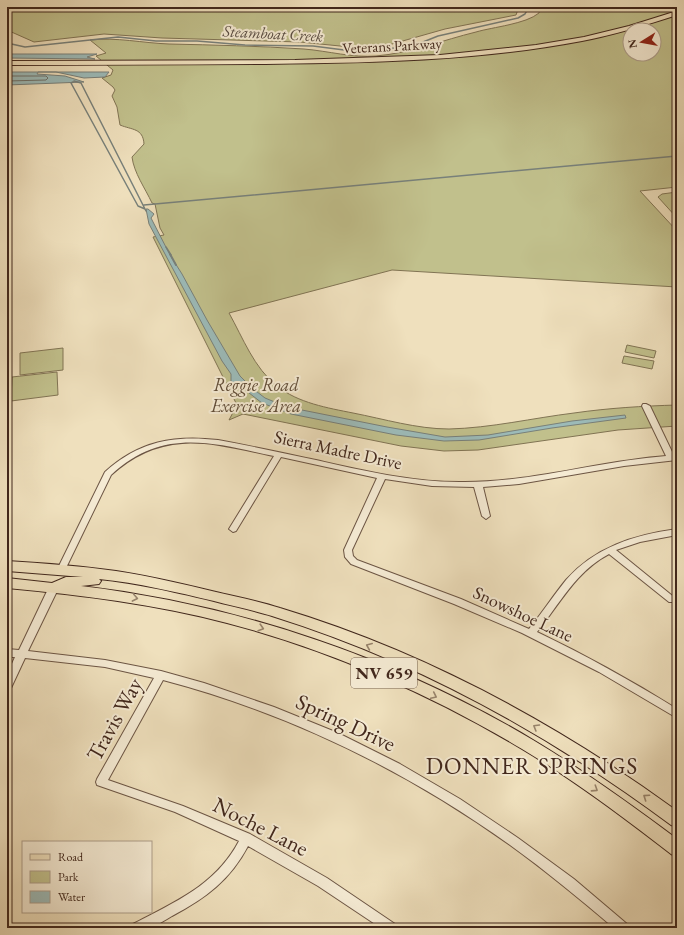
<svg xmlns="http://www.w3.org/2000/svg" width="684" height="935" font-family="'EB Garamond',serif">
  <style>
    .green { fill: #c1c08c; stroke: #817454; fill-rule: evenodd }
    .water { fill: #9cbbb9; stroke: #78807a }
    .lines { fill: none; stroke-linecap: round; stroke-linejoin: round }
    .shore { stroke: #6e716a; stroke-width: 1 }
    .stream-far1 { stroke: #78807a; stroke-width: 1.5 }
    .stream { stroke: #78807a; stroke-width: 2 }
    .minor-casing { stroke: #6c5544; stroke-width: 2 }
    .primary-casing { stroke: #41271c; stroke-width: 2 }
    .minor { fill: #f5ebd4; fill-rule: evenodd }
    .primary { fill: #efe0bd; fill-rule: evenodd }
    .oneway { stroke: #98846c }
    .labels { text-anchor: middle; stroke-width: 4; stroke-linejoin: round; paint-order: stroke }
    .far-street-label { font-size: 15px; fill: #41271c; stroke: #f5ebd4 }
    .far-water-label { font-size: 16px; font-style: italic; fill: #584c43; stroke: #f5ebd4 }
    .shield { fill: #f5ebd4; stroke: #776253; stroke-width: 1 }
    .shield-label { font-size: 17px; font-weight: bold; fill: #41271c }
    .park-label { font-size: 18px; font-style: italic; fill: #614d38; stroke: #f5ebd4 }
    .street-label { font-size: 18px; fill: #41271c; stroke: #f5ebd4 }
    .near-street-label { font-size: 22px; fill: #41271c; stroke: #f5ebd4 }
    .near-neighbourhood-label { font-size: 23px; letter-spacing: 1px; fill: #41271c; stroke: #f5ebd4 }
  </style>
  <rect width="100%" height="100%" fill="#efe0bd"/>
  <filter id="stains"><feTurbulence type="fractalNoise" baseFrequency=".005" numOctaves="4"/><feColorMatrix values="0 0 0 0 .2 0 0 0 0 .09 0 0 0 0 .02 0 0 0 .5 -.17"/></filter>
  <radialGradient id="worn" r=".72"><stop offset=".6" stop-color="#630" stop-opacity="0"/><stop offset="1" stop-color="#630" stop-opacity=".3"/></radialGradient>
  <path class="green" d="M7,7h512l-3,8 -71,14 -60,17 -25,2 -60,-6 -138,-4 -58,-4 -70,8 -27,-12z
    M540,7h137v180l-37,4 37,40v56l-285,-17 -163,43c14,25 25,55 48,73 21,17 51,22 76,27 31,6 64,16 96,16 42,-1 84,-11 125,-16 35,-5 69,-7 103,-8v21l-59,4 -140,20 -34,1 -43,-5 -158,-32 -14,6 8,-15 -84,-168 11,-2 -4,-7 -5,-24 -3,-1c-7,-15 -18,-30 -20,-46l12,-13c-1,-16 -12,-14 -24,-19l-3,-18 -5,-11 3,-6 -2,-3 -11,-9 9,-3 2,-5 -17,-14 10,-3 -16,-13c27,-3 52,3 79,4 45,1 90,2 135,5 24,2 49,9 72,7 35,-3 67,-16 100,-24 17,-5 50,-8 63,-19zM630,30h24v24h-24z
    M677,192v26l-19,-21 4,-3z
    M627,345l29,6 -2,7 -29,-6z
    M63,348v22l-43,5v-22z
    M624,356l30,5 -2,8 -30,-6z
    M57,372l1,23 -47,6 1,-24z"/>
  <path class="water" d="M7,54h90l-10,3 8,2 -88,-1z
    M7,72h102l-4,5 -21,1 -28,-6h-18l-1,2 28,2 19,6 -77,3z
    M146,209h2l6,5 -3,4 19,37 12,19 25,46 33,56 12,12 13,10 22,9 100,20 58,10 43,-2 84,-14 53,-6 1,3 -74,10 -73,12 -35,1 -48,-6 -105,-21 -29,-11 -22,-17h-9v-12l-9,-13 -73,-137z"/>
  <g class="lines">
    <path class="shore" d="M7,76h39l2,2 -2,2 -39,1"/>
    <path class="stream-far1" d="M7,43l18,4 93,-10 38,4h41l48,4 68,1 39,5h24l42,-7 20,-8 80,-18 7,-4 4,-7
      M74,81l7,2 65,128
      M73,82l-2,1 67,123 7,3
      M144,205l533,-49
      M166,247l5,8"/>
    <path class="stream" d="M170,254l6,11
      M674,414h3"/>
    <defs>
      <path id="minor" d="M643,404h3l4,2 24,50h3v4l-53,6 -105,18 -36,3 7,29 -4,3 -4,-3 -8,-29 -42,-1 -47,-7 -33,71 1,6 4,4 104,39 68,30c13,-16 24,-33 37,-49 29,-33 68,-45 111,-51v6l-37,7 -24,8 59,48 2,2 -2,2h-6l-60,-48c-33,17 -50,51 -72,78 48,23 95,49 140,77v9l-78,-46 -77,-39 -68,-29 -103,-40 -6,-7 -1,-7 33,-72 -96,-21 -45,74 -3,1 -4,-3 45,-73c-62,-13 -111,-29 -163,19l-46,95 -1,2h-6l-1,-2 48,-98c34,-31 69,-37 113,-32 33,6 65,13 98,20 49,11 99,23 149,22 68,0 134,-21 201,-26l-24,-50z
        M54,584l3,1 2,2 -31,64 77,9 56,11 43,12 70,24 64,26 62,31 60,35 58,39 56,41 53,45 2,4h-15c-34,-29 -68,-57 -104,-83 -105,-75 -222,-132 -347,-165l-55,100 75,26 67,28 77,44 68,46 2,4h-16l-63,-42 -70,-40c-18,34 -42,52 -76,70 -7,4 -15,9 -22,12 -6,1 -13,0 -19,0l2,-4c42,-22 83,-39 106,-83l-64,-29 -78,-27 -1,-3 1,-3 57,-101 -49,-11 -80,-9 -14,30 -4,1v-14l8,-18h-8v-8l12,1 30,-63 2,-2z"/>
      <path id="primary" d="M677,11v4c-31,10 -63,20 -95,26 -105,20 -211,22 -317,23 -86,1 -172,1 -258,1v-4l288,-1 145,-5 96,-10 48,-8 45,-11z
        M7,561c36,2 73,5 109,10 34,5 67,13 100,21 21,5 43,9 64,16 143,43 276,115 397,203v16l-6,-2c-121,-90 -254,-164 -399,-209 -19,-6 -39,-10 -58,-15 -38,-9 -76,-18 -115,-22l2,2 -2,3 -18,2c159,19 315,72 452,154 50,30 97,64 144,99v18l-6,-3c-48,-37 -97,-74 -149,-105 -89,-54 -195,-100 -295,-126 -72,-19 -146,-28 -220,-35v-10l45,5 14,-6h17l-76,-6z"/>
    </defs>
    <use href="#minor" class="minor-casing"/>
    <use href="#primary" class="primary-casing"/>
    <use href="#minor" class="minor"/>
    <use href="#primary" class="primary"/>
  </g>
  <defs><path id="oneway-chevron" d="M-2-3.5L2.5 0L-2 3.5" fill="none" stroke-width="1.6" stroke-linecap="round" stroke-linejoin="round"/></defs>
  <g class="oneway">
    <use href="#oneway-chevron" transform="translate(135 598) rotate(11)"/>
    <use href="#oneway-chevron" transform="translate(261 628) rotate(17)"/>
    <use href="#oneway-chevron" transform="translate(369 646) rotate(-157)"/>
    <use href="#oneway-chevron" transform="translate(434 696) rotate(25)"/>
    <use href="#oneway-chevron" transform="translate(536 727) rotate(-149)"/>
    <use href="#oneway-chevron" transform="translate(595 789) rotate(33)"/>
    <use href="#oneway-chevron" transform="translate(646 797) rotate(-146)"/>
  </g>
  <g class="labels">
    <g class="far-street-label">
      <text transform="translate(392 46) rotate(-3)" y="5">Veterans Parkway</text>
    </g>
    <g class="far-water-label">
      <text transform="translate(273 33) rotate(3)" y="6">Steamboat Creek</text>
    </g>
    <rect class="shield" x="351" y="658" width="66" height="30" rx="3"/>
    <g class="shield-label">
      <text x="384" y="679">NV 659</text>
    </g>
    <g class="park-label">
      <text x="256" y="391">Reggie Road<tspan x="256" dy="21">Exercise Area</tspan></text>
    </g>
    <g class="street-label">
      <text transform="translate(338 450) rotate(12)" y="6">Sierra Madre Drive</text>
      <text transform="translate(523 614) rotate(25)" y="6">Snowshoe Lane</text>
    </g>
    <g class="near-street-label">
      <text transform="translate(114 719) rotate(-61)" y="8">Travis Way</text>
      <text transform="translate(346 722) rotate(25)" y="8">Spring Drive</text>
      <text transform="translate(261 826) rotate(27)" y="8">Noche Lane</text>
    </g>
    <g class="near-neighbourhood-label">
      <text x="532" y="774">DONNER SPRINGS</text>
    </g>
  </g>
  <rect width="684" height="935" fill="none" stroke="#efe0bd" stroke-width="24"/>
  <rect x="8" y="8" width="668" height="919" fill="none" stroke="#41271c" stroke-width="2"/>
  <rect x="12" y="12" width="660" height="911" fill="none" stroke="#41271c"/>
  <rect x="22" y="841" width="130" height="72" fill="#f5ebd4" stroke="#ad9d8a"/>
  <rect x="30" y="854" width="20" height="6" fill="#efe0bd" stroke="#ad9d8a"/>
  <text x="58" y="861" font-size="12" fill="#41271c">Road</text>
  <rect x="30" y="871" width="20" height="12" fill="#c1c08c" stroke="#ad9d8a"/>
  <text x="58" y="881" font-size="12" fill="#41271c">Park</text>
  <rect x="30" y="891" width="20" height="12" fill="#9cbbb9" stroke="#ad9d8a"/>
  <text x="58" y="901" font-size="12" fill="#41271c">Water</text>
  <g transform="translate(642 42) rotate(259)"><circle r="19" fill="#f5ebd4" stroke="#ad9d8a"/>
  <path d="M0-3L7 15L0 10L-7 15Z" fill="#8f2418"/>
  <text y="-6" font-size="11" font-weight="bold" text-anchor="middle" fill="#41271c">N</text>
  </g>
  <rect width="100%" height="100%" filter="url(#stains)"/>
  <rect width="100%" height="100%" fill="url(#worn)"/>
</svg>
